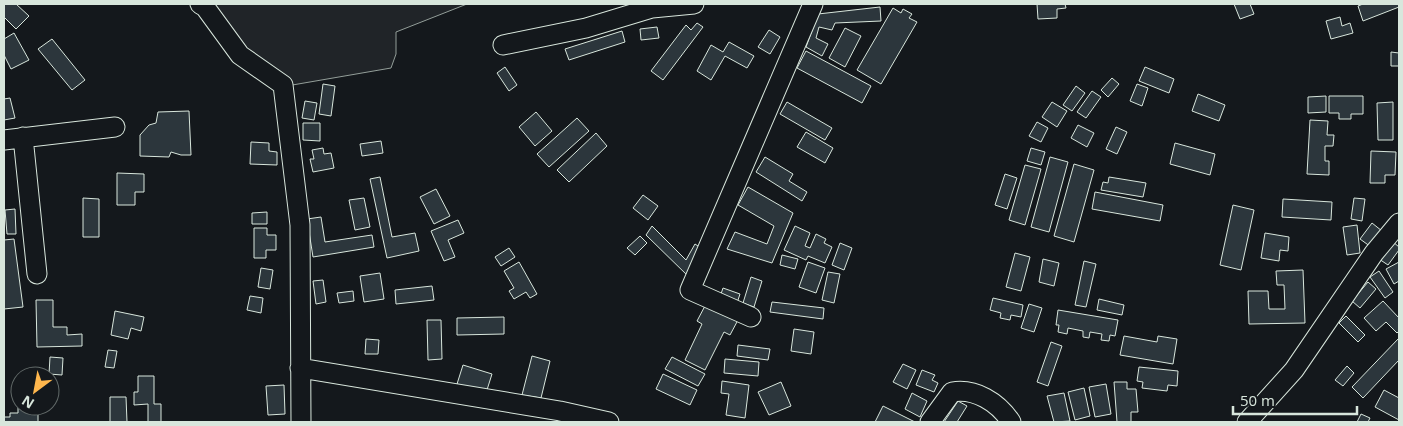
<svg xmlns="http://www.w3.org/2000/svg" width="1403" height="426" font-family="'Open Sans',sans-serif">
  <style>
    .green { fill: #202428; stroke: #939e99 }
    .building { fill: #2c363c; stroke: #d8e6dc }
    .lines { fill: none; stroke-linecap: round; stroke-linejoin: round }
    .minor-casing { stroke: #d8e6dc; stroke-width: 21 }
    .minor { stroke: #14181c; stroke-width: 19 }
  </style>
  <rect width="100%" height="100%" fill="#14181c"/>
  <path class="green" d="M190,4h277l-71,28v22l-5,14 -116,20 -75,-78z"/>
  <path class="building" d="M4,4h12l13,12 -13,13 -12,-12z
    M1037,4h28l1,4 -9,1v9l-19,1z
    M1234,4h16l4,10 -14,5z
    M1363,4h36v3l-36,14 -5,-15z
    M880,7l1,14 -46,2 -3,7 -13,-3 -3,11 12,6 -6,12 -16,-9 12,-33z
    M893,8l8,5 2,-4 9,5 -3,4 8,4 -36,62 -24,-14z
    M1340,17l2,9 8,-3 3,10 -22,6 -5,-18z
    M697,23l6,4 -40,53 -12,-9 35,-46 5,5z
    M657,27l2,11 -18,2 -1,-11z
    M845,28l16,8 -16,31 -16,-9z
    M769,30l11,7 -10,17 -12,-7z
    M622,31l3,11 -56,18 -4,-11z
    M14,33l15,27 -18,9 -7,-14v-16z
    M52,39l33,41 -13,10 -34,-41z
    M729,42l25,14 -7,12 -22,-12 -14,24 -14,-9 14,-26 12,7z
    M806,51l65,35 -9,17 -65,-35z
    M1391,52l8,1v13h-8z
    M505,67l12,18 -8,6 -12,-18z
    M1145,67l29,12 -5,14 -30,-12z
    M1112,78l7,6 -11,13 -7,-7z
    M323,84l12,2 -4,30 -12,-2z
    M1137,84l11,4 -6,18 -12,-5z
    M1076,86l9,7 -13,18 -9,-6z
    M1092,91l9,6 -15,21 -9,-6z
    M1198,94l27,11 -6,16 -27,-10z
    M1326,96v16l-18,1v-16z
    M1329,96h34v18h-12v5h-12v-6h-10z
    M10,98l5,20 -11,2v-21z
    M305,101l12,2 -3,17 -12,-2z
    M787,102l45,26 -7,12 -45,-26z
    M1052,102l15,9 -10,16 -15,-10z
    M1393,102v38h-15l-1,-37z
    M189,111l2,44h-10l-10,-3 -2,5 -29,-1v-21l9,-10 7,-2 2,-11z
    M536,112l16,19 -17,15 -16,-19z
    M577,118l12,13 -40,36 -12,-13z
    M1310,120l18,1 -1,14h7l-1,11h-8v15h4v14l-22,-1z
    M1037,122l11,6 -7,14 -12,-6z
    M303,123h17v18l-17,-1z
    M1078,125l16,8 -7,14 -16,-9z
    M1116,127l11,5 -10,22 -11,-5z
    M806,132l27,16 -8,15 -28,-16z
    M596,133l11,13 -38,36 -12,-12z
    M381,141l2,12 -21,3 -2,-12z
    M251,142l18,1v8l8,1v13l-27,-1z
    M1175,143l40,11 -5,21 -40,-11z
    M323,148l1,6 7,-1 3,15 -21,4 -3,-13h4l-2,-9z
    M1031,148l14,4 -4,13 -14,-4z
    M1371,151l25,1 -1,23h-10v8h-15z
    M765,157l28,17 -4,7 18,11 -5,9 -46,-29z
    M1050,157l18,5 -19,70 -18,-5z
    M1074,164l20,6 -20,72 -20,-6z
    M1025,165l16,4 -16,56 -16,-5z
    M117,173l27,1v18h-9v13h-18z
    M1005,174l12,4 -10,31 -12,-4z
    M380,177l12,60 23,-4 4,18 -32,7 -17,-79z
    M1109,177l37,6 -3,14 -42,-7 2,-8 5,1z
    M748,187l45,26 -21,50 -45,-14 8,-17 32,12 7,-18 -36,-21z
    M436,189l14,27 -16,8 -14,-27z
    M1095,192l68,13 -3,16 -68,-12z
    M643,195l15,11 -10,14 -15,-12z
    M83,198l16,1v38h-16z
    M364,198l6,29 -15,3 -6,-30z
    M1354,198l11,1 -3,22 -11,-2z
    M1283,199l49,3 -1,18 -49,-3z
    M1233,205l21,5 -13,60 -21,-5z
    M15,209l1,25h-9l-2,-24z
    M267,212v12h-15v-11z
    M321,217l4,25 47,-7 2,12 -61,10 -6,-38z
    M458,220l6,13 -16,7 7,17 -11,4 -13,-30z
    M1372,223l10,8 -11,16 -11,-8z
    M1357,225l3,28 -13,2 -4,-28z
    M652,226l34,34 9,-16 9,6 -15,27 -43,-42z
    M795,226l15,7 -5,13 5,2 6,-14 10,5 -2,4 8,4 -7,16 -17,-7 -2,4 -22,-10z
    M254,228h13v7h9v15h-10v8h-12z
    M1265,233l24,4 -1,14 -8,-1 -1,11 -18,-3z
    M640,236l7,7 -12,12 -8,-7z
    M14,239l9,68 -19,2v-69z
    M1392,241l7,6v3l-11,15 -9,-6z
    M840,243l12,5 -8,22 -12,-5z
    M509,248l6,9 -14,9 -6,-9z
    M1015,253l15,4 -9,34 -15,-4z
    M782,255l16,4 -3,10 -15,-4z
    M1043,259l16,4 -5,23 -15,-4z
    M1084,261l12,3 -10,43 -11,-2z
    M519,262l18,32 -7,4 -4,-6 -12,7 -5,-8 5,-3 -10,-17z
    M808,262l17,6 -9,25 -17,-6z
    M1399,262v19l-5,3 -8,-15z
    M261,268l12,2 -3,19 -12,-2z
    M1303,270l2,53 -56,1 -1,-33h20l1,18h16l-1,-24h-7l-1,-14z
    M1379,271l14,21 -8,6 -15,-21z
    M828,272l12,2 -6,29 -12,-3z
    M380,273l4,26 -20,3 -4,-26z
    M751,277l11,4 -8,26 -11,-4z
    M323,280l3,22 -10,2 -3,-23z
    M1368,282l8,7 -16,19 -8,-7z
    M432,286l2,14 -38,4 -1,-14z
    M723,288l17,6 -3,9 -17,-6z
    M353,291l1,10 -15,2 -2,-10z
    M250,296l13,2 -2,15 -14,-3z
    M993,298l30,7 -2,12 -10,-2 -1,5 -10,-2 1,-5 -11,-3z
    M1099,299l25,6 -2,10 -25,-5z
    M36,300h17v27h14v8l15,-1v12l-45,1z
    M1383,301l16,17v13l-2,2 -11,-11 -10,9 -12,-13z
    M772,302l52,6 -1,11 -53,-7z
    M706,304l32,16 -8,15 -6,-3 -19,38 -20,-10 17,-36 -5,-3z
    M1029,304l13,4 -8,24 -13,-4z
    M1058,310l60,10 -3,16 -5,-1 -1,6 -8,-1 1,-6 -12,-2 -1,6 -6,-1v-6l-15,-3 -1,6 -9,-2 1,-7h-3z
    M115,311l29,6 -3,14 -10,-3 -3,11 -17,-4z
    M1346,316l19,19 -7,7 -19,-19z
    M504,317v17l-47,1v-17z
    M427,320h14l1,39 -14,1z
    M794,329l20,3 -3,22 -20,-3z
    M1124,336l33,6 1,-6 19,3 -4,25 -53,-9z
    M1399,338v22l-36,38 -11,-11z
    M366,339l13,1 -1,14h-13z
    M1051,342l11,4 -14,40 -11,-4z
    M738,345l32,4 -2,11 -31,-4z
    M108,350l9,1 -3,17 -9,-1z
    M532,356l18,5 -9,37 -19,-3z
    M50,357l13,1 -1,17 -13,-1z
    M672,357l33,17 -7,12 -33,-17z
    M725,359l34,3 -1,14 -34,-3z
    M903,364l13,6 -9,19 -14,-7z
    M463,365l29,9 -6,19 -29,-9z
    M1347,366l7,7 -11,13 -8,-6z
    M1139,367l39,4 -1,15 -9,-1 -1,6 -25,-3 1,-6 -6,-1z
    M922,370l13,5 -3,5 6,3 -4,9 -18,-7z
    M663,374l34,16 -7,15 -34,-16z
    M138,376h16v28h7v18h-13v-18l-14,1v-13h4z
    M722,381l27,4 -4,33 -19,-3 3,-21 -8,-1z
    M781,382l10,24 -22,9 -11,-23z
    M1114,382h13v7h9l2,23h-7v10h-14z
    M1106,384l5,30 -16,3 -6,-30z
    M284,385l1,29 -17,1 -2,-29z
    M1084,388l6,28 -15,4 -7,-28z
    M1384,390l15,8v22l-24,-13z
    M912,393l15,8 -7,16 -15,-8z
    M1064,393l6,28 -16,1 -7,-26z
    M110,397h16l1,25h-17z
    M958,401l9,5 -10,16h-13z
    M883,406l32,16h-40z
    M18,407h12v6l8,1v8h-34v-5h6v-4h8z
    M1361,414l9,4 -2,4h-11z"/>
  <g class="lines">
    <defs>
      <path id="minor" d="M200,4l5,3 35,48 43,30 17,140 1,197
        M649,4l3,4 42,-4
        M503,45l83,-17 66,-20
        M23,137l14,137
        M4,140l111,-13
        M751,317l-61,-27 123,-286
        M300,368l260,43 49,11
        M930,422l22,-30c23,-4 46,10 59,30
        M1247,422l47,-52 80,-117 25,-30"/>
    </defs>
    <use href="#minor" class="minor-casing"/>
    <use href="#minor" class="minor"/>
  </g>
  <rect width="1403" height="426" fill="none" stroke="#d8e6dc" stroke-width="10"/>
  <g transform="translate(35 391) rotate(212)"><circle r="24" fill="#14181c" stroke="#626a69"/>
  <path d="M0-4L9 19L0 12L-9 19Z" fill="#ffb74d"/>
  <text y="-8" font-size="14" font-weight="bold" text-anchor="middle" fill="#d8e6dc">N</text>
  </g>
  <path d="M1233 406v8h124v-8" fill="none" stroke="#d8e6dc" stroke-width="2.5"/>
  <text x="1240" y="406" font-size="15" fill="#d8e6dc" stroke="#14181c" stroke-width="4" paint-order="stroke">50 m</text>
</svg>
